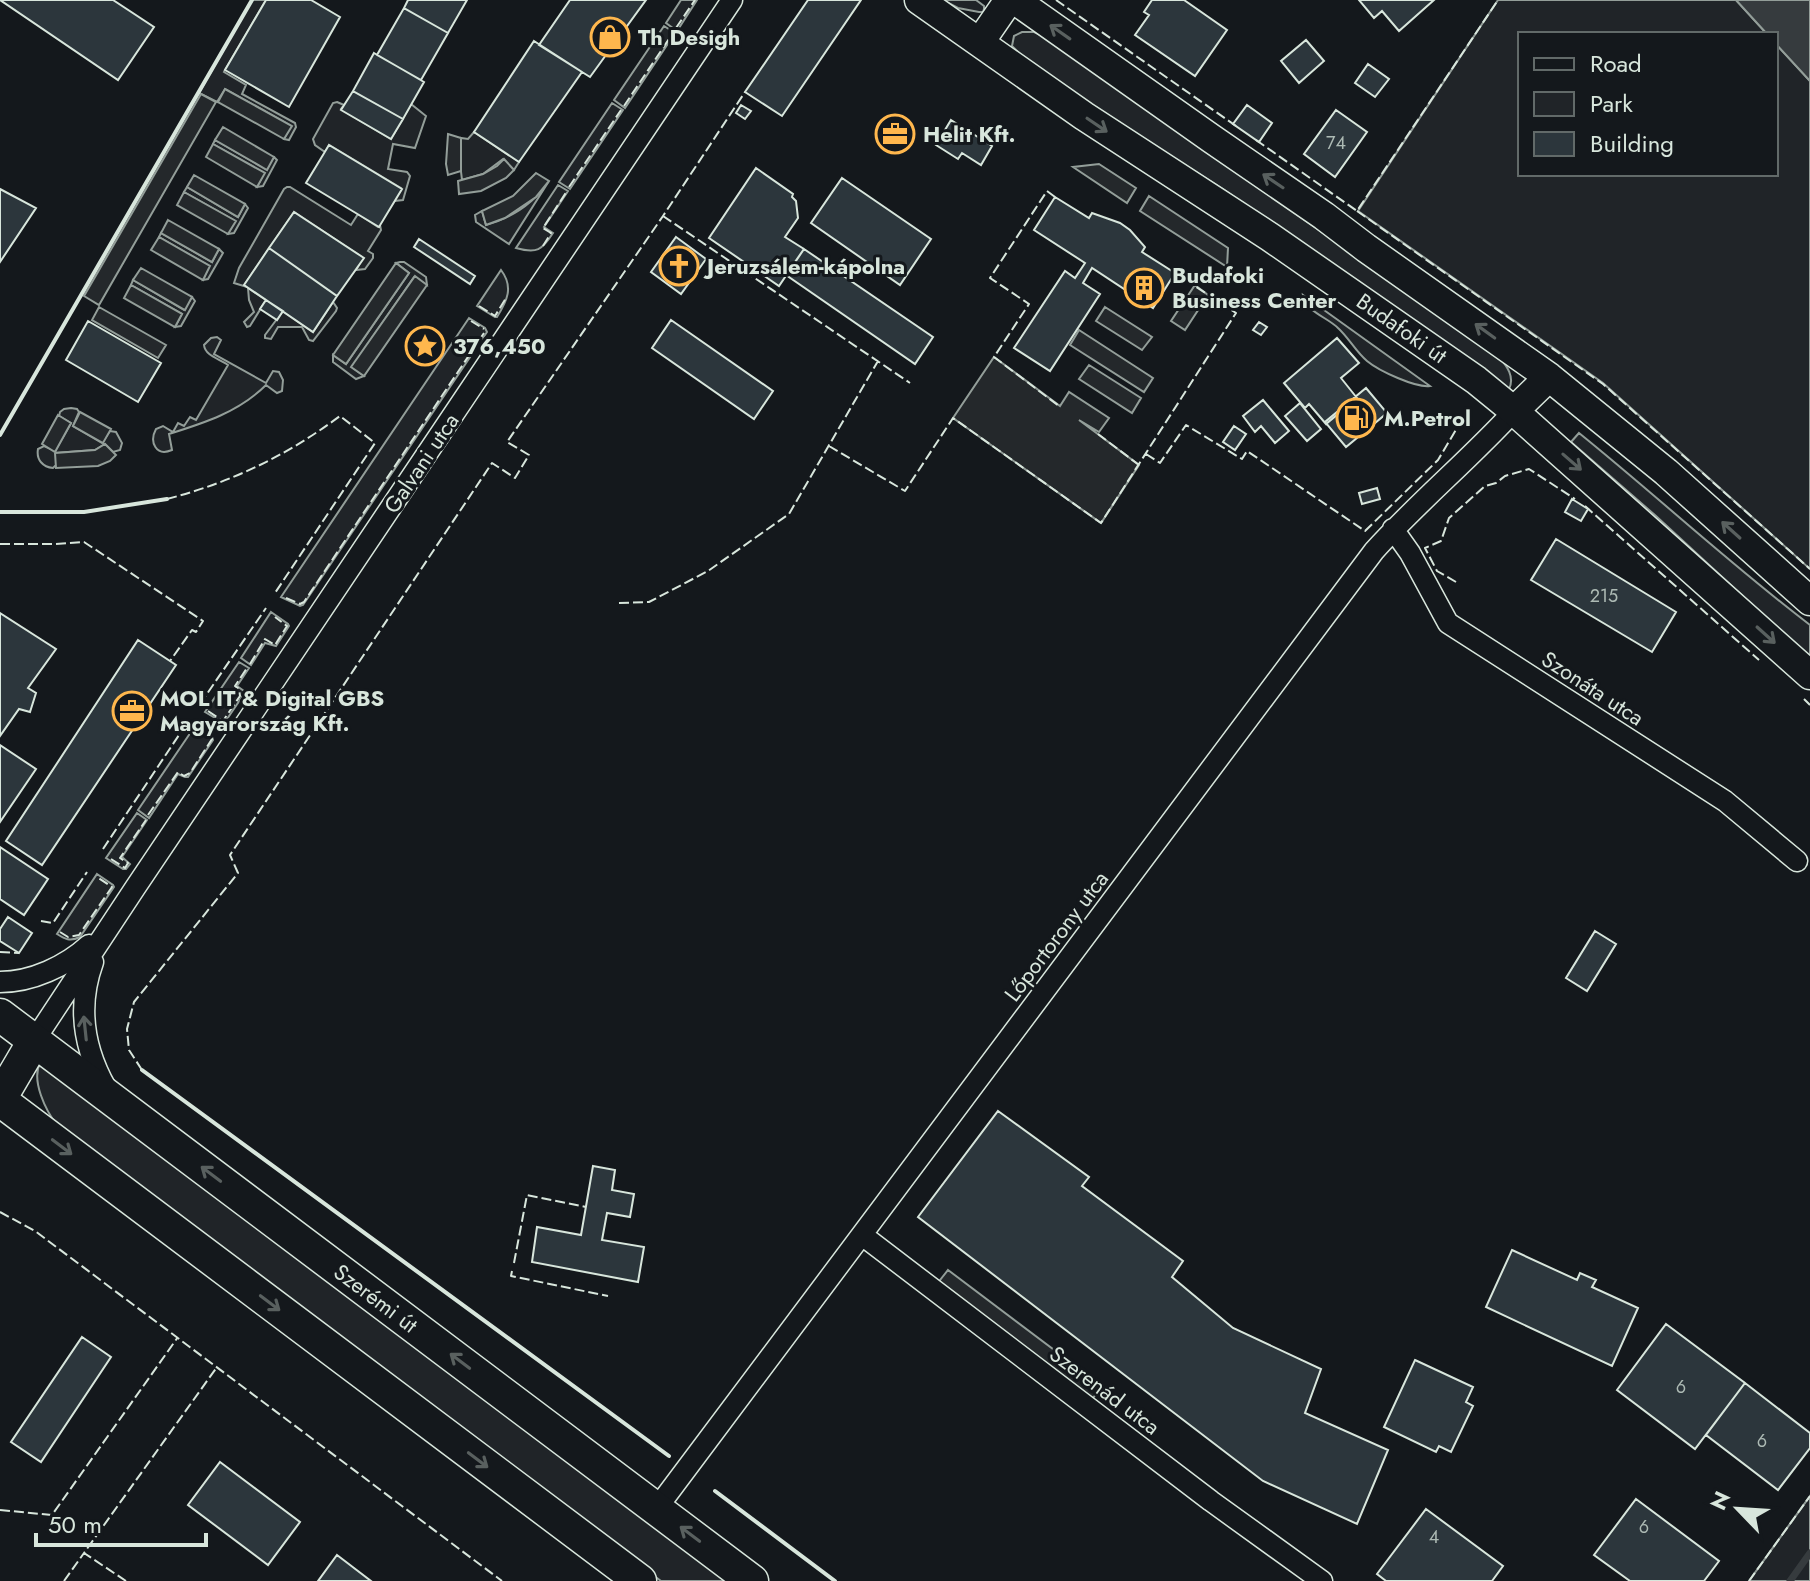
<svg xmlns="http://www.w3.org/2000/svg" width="1810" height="1581" font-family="Jost,sans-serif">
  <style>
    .green { fill: #202428; stroke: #939e99; stroke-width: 2 }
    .parking { fill: #24282b; stroke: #939e99; stroke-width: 2 }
    .water { fill: #363b3e; stroke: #939e99; stroke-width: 2 }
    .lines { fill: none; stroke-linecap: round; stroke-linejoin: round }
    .stream { stroke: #363b3e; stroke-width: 7 }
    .building { fill: #2c363c; stroke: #d8e6dc; stroke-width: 2 }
    .minor-casing { stroke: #d8e6dc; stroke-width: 23 }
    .secondary-casing { stroke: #d8e6dc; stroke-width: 31 }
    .primary-casing { stroke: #d8e6dc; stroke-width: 35 }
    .minor { stroke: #14181c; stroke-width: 20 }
    .secondary { stroke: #14181c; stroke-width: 28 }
    .primary { stroke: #14181c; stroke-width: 32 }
    .fence { stroke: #d8e6dc; stroke-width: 2; stroke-dasharray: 10 4; stroke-linecap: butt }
    .wall { stroke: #d8e6dc; stroke-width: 4 }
    .oneway { stroke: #59605f }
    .labels { text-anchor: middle; stroke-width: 6; stroke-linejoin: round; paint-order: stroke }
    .number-label { font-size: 18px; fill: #adbab4 }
    .poi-label { font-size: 22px; font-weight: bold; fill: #d8e6dc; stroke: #14181c; text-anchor: start }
    .street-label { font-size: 22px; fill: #d8e6dc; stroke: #14181c }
  </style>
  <rect width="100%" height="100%" fill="#14181c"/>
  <path class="green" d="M252,0h14l-42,72 22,13 -4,9 53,29 1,4 -7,13 -5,-1 7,-13 -66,-37 -8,13 -18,-9z
    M681,0h16l-20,31 -11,-8z
    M943,0h33l8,6v3l-1,3h-4l-21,-4z
    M1498,0h238l31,34h-247v140h256v-130l34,37v488l-207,-186 -245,-172z
    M664,26l11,7 -50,75 -11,-8z
    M1022,32h12l11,5 454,320c8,9 16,20 10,32l-286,-200 -111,-70 -92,-65 -8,-8 2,-10z
    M337,102l7,3 -3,4 50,30 20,-35 15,12 -11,32 -22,-4 -5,25 19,3 3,4 -7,24 -9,1 7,-13 -72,-43 -4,7 -10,-7 -2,-6 20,-36z
    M612,103l11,7 -53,79 -11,-7z
    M474,132l45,30 -5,8 -11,-11 -20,15 -21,6 -2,-17 1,-25 7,1z
    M215,140l51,29 8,-12 3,3 -14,26 -6,1 7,-14 -51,-29z
    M549,181l-40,63 -33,-22 -1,-7 7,-4 4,14c25,-7 48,-22 63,-44z
    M558,185l10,6 -24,36 9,6c-11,17 -16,21 -37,15z
    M187,187l51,30 7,-13 3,4 -14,25 -6,1 7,-13 -51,-29z
    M287,187h3l61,38 7,-11 20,13 2,-2 1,5 -13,21 5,3v4l-8,11 -9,1 7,-12 -69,-46 -49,72 2,3 -13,-4 5,-15 45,-79z
    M161,233l51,29 7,-13 4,4 -15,26 -5,1 6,-14 -50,-29z
    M400,262h4l22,15 1,8 -13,-8 -62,90 12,9 -8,3 -23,-17v-7l13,9 63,-91 -13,-10z
    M501,270c13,17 6,31 -4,47h-2l-18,-11z
    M133,280l51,30 8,-13 3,4 -14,25 -6,1 7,-13 -51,-29z
    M248,288l18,12 -16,26 -3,1 -3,-5 10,-10 -5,-12z
    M1303,295l127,91c-14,2 -51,-15 -63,-25 -11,-9 -18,-23 -29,-33 -11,-11 -32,-16 -35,-33z
    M333,302l4,6 -1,3 -23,30 -4,-1 -7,-13h-24l-7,12 -6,-1v-3l18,-24 30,21z
    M469,318l16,10 2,4 -184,273 -3,1 -19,-9z
    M217,337l4,3 -7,14 52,29 7,-12 6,1 4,8 -1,11 -5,2 -11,-8c-27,27 -62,38 -97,49l3,16c-16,7 -23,-8 -16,-21l7,-3 10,6 5,-9 6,3 6,-9 6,3 32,-55c-8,-6 -23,-9 -24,-20l7,-7z
    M71,408l6,1 2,3 -6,14 29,17 8,-12 6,1 6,11 -2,7 -7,2 -8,-8 -10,6 -39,3v12l-3,3c-10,-1 -17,-8 -15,-19l6,-3 11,5 16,-28 -12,-7 1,-4 4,-3z
    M1579,433c78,63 151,131 231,192v33l-154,-142 -85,-74z
    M271,612l17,12 1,2 -13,20 -11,-3 -14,22 -10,-7z
    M239,662l10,6 -12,18 7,5v3l-19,28h-3l-17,-10z
    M195,726l17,11 1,3 -25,37h-3l-7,-3 -29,44 -11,-8z
    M137,813l10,7 -25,37 8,7 -4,5h-3l-17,-11z
    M97,874l16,11 1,2 -34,50c-10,5 -15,2 -23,-3z
    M40,1063l691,518h-70l-604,-456c-11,-14 -26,-44 -17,-62z
    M1810,1496v85h-61z"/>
  <path class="parking" d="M225,89l67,37 -8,13 -66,-37z
    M201,94l15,8 -117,203 -15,-9z
    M223,127l51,30 -7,13 -52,-30z
    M448,134l13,4v33l-13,4 -2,-11z
    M213,144l52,29 -8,14 -51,-30z
    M504,159l10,11 -8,8 -25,13 -22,3 -1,-13 25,-7 14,-8z
    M1099,164l37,24 -9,15 -54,-36z
    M536,173l13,8 -13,16 -31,21 -19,7 -4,-14 31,-15z
    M194,175l51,29 -7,13 -51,-30z
    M184,192l52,29 -8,13 -51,-29z
    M1149,196l79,52 -1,19 -87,-56z
    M168,220l51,29 -7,13 -51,-29z
    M159,237l51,29 -7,14 -52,-30z
    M396,263l13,10 -63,91 -13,-9z
    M141,268l51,29 -7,13 -52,-30z
    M415,276l12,9 -63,91 -13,-9z
    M131,285l51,29 -7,13 -51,-29z
    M1195,285l13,10 -23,35 -14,-9z
    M99,307l67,38 -8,13 -66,-38z
    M1105,307l47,30 -10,13 -46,-29z
    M1079,330l74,48 -9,14 -74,-47z
    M994,357l66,49 9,-14 40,26 -10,14 -20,-12 60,45 -38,58 -148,-105z
    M1089,365l52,33 -9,15 -53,-34z
    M80,412l31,17 -8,14 -30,-17z
    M58,415l13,8 -16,29 -13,-8z
    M105,444l11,11 -6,6 -12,5 -42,2 -1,-15 40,-3z
    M948,1270l154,116 -15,20 -154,-117z"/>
  <path class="water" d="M1736,0h74v81l-34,-37v-10h-9z"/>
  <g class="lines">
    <path class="stream" d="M1790,1581l20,-28"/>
  </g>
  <path class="building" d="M0,0h113l41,27 -36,53z
    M266,0h45l29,17 -51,90 -64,-37z
    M408,0h59l-19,33 -44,-25z
    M570,0h76l-56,77 -51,-32z
    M808,0h53l-79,116 -37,-24z
    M1152,0h32l43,30 -32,46 -60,-41 14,-20 -5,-3z
    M1359,0h75l-35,31 -17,-20 -8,7z
    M404,8l44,25 -27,47 -44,-25z
    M1306,40l18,21 -25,22 -18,-22z
    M534,41l48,31 -63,90 -45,-30z
    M374,53l50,29 -21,37 -50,-28z
    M1368,64l21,15 -14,18 -20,-14z
    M353,91l50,28 -12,20 -50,-29z
    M741,105l10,6 -6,8 -9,-6z
    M1247,105l25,18 -13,19 -26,-18z
    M1336,110l31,22 -32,45 -31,-23z
    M951,120l41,26 -11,19 -19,-12 -4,6 -22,-14z
    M329,145l73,44 -23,38 -73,-44z
    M756,168l37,26 -1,3 4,4 2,17 -13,19 19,12 -25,37 -70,-48z
    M842,178l89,61 -31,46 -89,-62z
    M0,189l36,19 -36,54z
    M1055,197l34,21 3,-5 28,10 10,7 15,17 -3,5 33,21 -22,35 -61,-40 -9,15 17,11 -50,77 -36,-23 51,-77 10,7 10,-15 -51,-33z
    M294,212l70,46 -27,38 -68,-48z
    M676,237l30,22 -25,35 -30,-22z
    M419,239l56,37 -5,8 -56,-37z
    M269,248l68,48 -24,36 -69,-47z
    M804,249l129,88 -18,27 -129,-89z
    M266,300l17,11 -6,9 -17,-11z
    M671,320l102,71 -19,28 -102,-71z
    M88,321l73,42 -23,39 -72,-42z
    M1259,322l8,5 -6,8 -8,-5z
    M1337,338l22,25 -18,15 16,20 -31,26 -17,-20 -4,4 -21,-25z
    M1366,388l21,25 -41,34 -21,-25z
    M1263,400l26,31 -14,12 -14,-17 -6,6 -12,-16z
    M1300,403l21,26 -14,12 -22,-25z
    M1234,426l12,8 -11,16 -12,-8z
    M1377,488l3,11 -18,5 -3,-11z
    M1572,499l16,10 -7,12 -16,-9z
    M1556,539l120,73 -24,40 -121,-72z
    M0,613l56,36 -28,39 8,5 -6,19 -11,-3 -19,27z
    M138,640l38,25 -134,200 -36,-24z
    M0,745l36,24 -36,53z
    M0,847l48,32 -24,36 -24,-16z
    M8,917l24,16 -13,20 -19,-12v-12z
    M1595,931l21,13 -29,47 -21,-13z
    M998,1111l91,66 -7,9 101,75 -11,16 61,51 88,41 -16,44 83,37 -31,74 -94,-43 -345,-264z
    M593,1166l22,4 -3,20 22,4 -4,23 -23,-4 -5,27 42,7 -6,35 -106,-20 5,-35 44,8z
    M1512,1250l65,30 3,-7 16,7 -4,7 46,21 -26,58 -126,-59z
    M1666,1324l79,59 -50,66 -78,-59z
    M82,1337l29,20 -70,105 -30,-20z
    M1415,1360l58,27 -7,15 7,4 -22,46 -12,-6 -3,6 -52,-25z
    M1745,1383l65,50v15l-32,42 -72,-55z
    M220,1462l80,60 -32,43 -80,-60z
    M1636,1499l83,62 -15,20h-74l-36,-26z
    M1426,1509l77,57 -11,15h-106l-9,-7z
    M337,1555l34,26h-53z"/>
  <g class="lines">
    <defs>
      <path id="minor" d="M1393,529l17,24 38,70 277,178 72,60
        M93,962c-16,44 -9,87 13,126
        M0,982c32,0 66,-16 89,-37
        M34,1041l101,-153 597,-888
        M862,1235l349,266 111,80
        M657,1508l717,-957c44,-49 95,-91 140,-140"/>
      <path id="secondary" d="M919,0l165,116 186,121 206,143 38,31 296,264
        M1015,0l197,139 112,77 42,32 183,129 117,95 144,129
        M980,42l29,-42
        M1514,411l35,-34"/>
      <path id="primary" d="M0,1015l752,566
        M0,1099l34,-58
        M0,1100l640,481"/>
    </defs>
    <use href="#minor" class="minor-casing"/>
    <use href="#secondary" class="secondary-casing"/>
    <use href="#primary" class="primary-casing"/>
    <use href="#minor" class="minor"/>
    <use href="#secondary" class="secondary"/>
    <use href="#primary" class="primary"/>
    <path class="fence" d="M1056,0l180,126
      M676,28l19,-28
      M624,106l49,-73
      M1256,140l101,71 141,-211
      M569,187l52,-77
      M1055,197l-8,-6 -57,87 39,26 -35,53 65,49
      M1357,211l246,173 207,185
      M663,216l247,167
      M543,246l8,-13 -8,-5 24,-37
      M479,306l16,10 11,-18
      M471,321l13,8
      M1098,434l41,31
      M829,446l76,45 48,-73 148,105 135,-210 -61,-40
      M1146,454l14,9 26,-38 56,34 5,-8 118,80 73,-71 22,-37
      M167,499c65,-17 119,-43 173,-83l35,27 -100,150
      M1585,506l174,154
      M0,544h56l28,-2 119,79 -7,11 -4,-2 -22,31
      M1456,582l-19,-11 -12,-23 16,-7 8,-23 36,-32 11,-3 9,-7 24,-7 46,30
      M286,598l14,6 4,-2 180,-269
      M619,603l30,-1 59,-31 81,-57 89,-153
      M250,664l15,-25 10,6 12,-19 -12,-9
      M1804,699l6,6
      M200,704l66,-96
      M208,711l15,10 17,-25 -1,-7 -4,-3 12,-18
      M148,815l30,-43 6,4 6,-3 22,-34 -16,-11
      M103,849l84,-126
      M111,859l14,9 3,-5 -8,-5 26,-38
      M41,921l12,2 34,-51
      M60,932l8,5 11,-2 33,-48 -15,-10
      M0,952l19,1
      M142,1070l-13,-20 -2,-21 7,-27 104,-129 -8,-18 262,-392 23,15 14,-23 -22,-13 156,-226 82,-124
      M0,1212l35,19 467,350
      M514,1263l13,-68 59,12
      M512,1271l-1,5 97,20
      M0,1510l52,5 126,-178
      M64,1581l20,-28
      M126,1581l-42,-28 133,-186
      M1749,1581l61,-85"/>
    <path class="wall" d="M0,435l252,-435
      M0,512h84l83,-13
      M142,1070l527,386
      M715,1491l120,90"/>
  </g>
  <defs><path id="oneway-shaft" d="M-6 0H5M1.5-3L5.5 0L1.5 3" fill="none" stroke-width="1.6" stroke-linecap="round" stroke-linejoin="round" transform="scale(2)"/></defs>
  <g class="oneway">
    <use href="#oneway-shaft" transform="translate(1060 32) rotate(-145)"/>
    <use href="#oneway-shaft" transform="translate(1097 125) rotate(34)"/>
    <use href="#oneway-shaft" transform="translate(1273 181) rotate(-146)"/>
    <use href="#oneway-shaft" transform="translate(1485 331) rotate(-144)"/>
    <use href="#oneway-shaft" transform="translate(1572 462) rotate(41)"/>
    <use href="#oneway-shaft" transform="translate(1731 530) rotate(-138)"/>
    <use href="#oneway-shaft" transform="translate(1766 635) rotate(42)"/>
    <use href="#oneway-shaft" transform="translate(85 1028) rotate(-96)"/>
    <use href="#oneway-shaft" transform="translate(62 1147) rotate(37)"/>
    <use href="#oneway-shaft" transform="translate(211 1174) rotate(-143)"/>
    <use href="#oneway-shaft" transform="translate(270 1303) rotate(37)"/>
    <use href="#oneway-shaft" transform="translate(460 1361) rotate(-143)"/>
    <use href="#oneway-shaft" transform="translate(478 1460) rotate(37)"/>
    <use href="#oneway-shaft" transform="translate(690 1534) rotate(-143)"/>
  </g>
  <defs>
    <symbol id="shop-ring" viewBox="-11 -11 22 22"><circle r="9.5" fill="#14181c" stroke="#ffb74d" stroke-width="1.5"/><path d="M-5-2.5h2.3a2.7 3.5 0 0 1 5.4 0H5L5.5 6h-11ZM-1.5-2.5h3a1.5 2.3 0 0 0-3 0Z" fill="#ffb74d"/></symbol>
    <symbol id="office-ring" viewBox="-11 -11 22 22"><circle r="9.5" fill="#14181c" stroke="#ffb74d" stroke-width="1.5"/><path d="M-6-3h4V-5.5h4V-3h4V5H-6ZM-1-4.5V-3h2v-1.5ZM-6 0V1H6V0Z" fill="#ffb74d"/></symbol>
    <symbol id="church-ring" viewBox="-11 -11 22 22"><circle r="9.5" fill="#14181c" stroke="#ffb74d" stroke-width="1.5"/><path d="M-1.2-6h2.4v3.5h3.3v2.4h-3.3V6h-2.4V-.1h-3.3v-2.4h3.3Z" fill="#ffb74d"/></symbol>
    <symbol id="building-ring" viewBox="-11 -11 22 22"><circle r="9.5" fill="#14181c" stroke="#ffb74d" stroke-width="1.5"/><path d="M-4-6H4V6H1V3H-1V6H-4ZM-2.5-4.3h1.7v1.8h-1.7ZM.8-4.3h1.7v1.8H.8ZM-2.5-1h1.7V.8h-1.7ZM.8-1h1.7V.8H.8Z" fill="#ffb74d"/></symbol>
    <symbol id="sight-ring" viewBox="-11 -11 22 22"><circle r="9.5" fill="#14181c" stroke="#ffb74d" stroke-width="1.5"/><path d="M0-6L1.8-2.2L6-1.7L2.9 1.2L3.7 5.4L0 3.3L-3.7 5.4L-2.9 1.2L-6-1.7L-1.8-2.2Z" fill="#ffb74d"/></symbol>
    <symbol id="fuel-ring" viewBox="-11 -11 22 22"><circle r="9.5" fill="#14181c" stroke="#ffb74d" stroke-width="1.5"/><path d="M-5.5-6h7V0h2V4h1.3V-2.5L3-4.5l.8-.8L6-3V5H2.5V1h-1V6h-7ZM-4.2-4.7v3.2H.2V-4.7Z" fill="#ffb74d"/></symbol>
  </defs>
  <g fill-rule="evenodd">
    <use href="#shop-ring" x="588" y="15" width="44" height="44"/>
    <use href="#office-ring" x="873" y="112" width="44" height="44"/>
    <use href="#church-ring" x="657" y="244" width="44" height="44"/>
    <use href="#building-ring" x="1122" y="266" width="44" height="44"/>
    <use href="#sight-ring" x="403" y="324" width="44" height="44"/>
    <use href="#fuel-ring" x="1334" y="396" width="44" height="44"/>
    <use href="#office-ring" x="110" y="689" width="44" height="44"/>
  </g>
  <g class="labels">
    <g class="number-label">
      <text x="1336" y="149">74</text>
      <text x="1604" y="602">215</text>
      <text x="1681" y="1393">6</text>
      <text x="1762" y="1447">6</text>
      <text x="1644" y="1533">6</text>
      <text x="1434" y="1543">4</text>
    </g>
    <g class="poi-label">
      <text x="638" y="45">Th Desigh</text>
      <text x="923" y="142">Helit Kft.</text>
      <text x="707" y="274">Jeruzsálem-kápolna</text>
      <text x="1172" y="283">Budafoki<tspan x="1172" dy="25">Business Center</tspan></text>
      <text x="453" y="354">376,450</text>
      <text x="1384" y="426">M.Petrol</text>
      <text x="160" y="706">MOL IT &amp; Digital GBS<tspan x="160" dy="25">Magyarország Kft.</tspan></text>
    </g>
    <g class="street-label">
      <text transform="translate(1402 328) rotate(35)" y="8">Budafoki út</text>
      <text transform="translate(421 463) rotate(-56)" y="8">Galvani utca</text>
      <text transform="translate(1593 688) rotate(33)" y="8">Szonáta utca</text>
      <text transform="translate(1056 936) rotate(-53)" y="8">Lőportorony utca</text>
      <text transform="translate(376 1298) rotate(37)" y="8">Szerémi út</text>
      <text transform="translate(1105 1390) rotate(37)" y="8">Szerenád utca</text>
    </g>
  </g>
  <rect x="1518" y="32" width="260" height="144" fill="#14181c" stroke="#626a69" stroke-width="2"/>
  <rect x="1534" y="58" width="40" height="12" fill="#14181c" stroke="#626a69" stroke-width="2"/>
  <text x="1590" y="72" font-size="24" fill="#d8e6dc">Road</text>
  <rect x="1534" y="92" width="40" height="24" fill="#202428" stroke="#626a69" stroke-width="2"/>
  <text x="1590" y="112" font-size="24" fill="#d8e6dc">Park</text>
  <rect x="1534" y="132" width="40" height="24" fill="#2c363c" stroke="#626a69" stroke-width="2"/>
  <text x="1590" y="152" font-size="24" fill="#d8e6dc">Building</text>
  <g transform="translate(1738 1509) rotate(295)" stroke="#14181c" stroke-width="6" paint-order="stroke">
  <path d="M0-6L14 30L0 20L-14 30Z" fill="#d8e6dc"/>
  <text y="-12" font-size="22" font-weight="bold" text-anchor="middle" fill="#d8e6dc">N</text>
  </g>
  <path d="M36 1533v12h170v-12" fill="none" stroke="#d8e6dc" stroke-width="4"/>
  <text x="48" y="1533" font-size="24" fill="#d8e6dc" stroke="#14181c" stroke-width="6" paint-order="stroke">50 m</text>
</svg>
